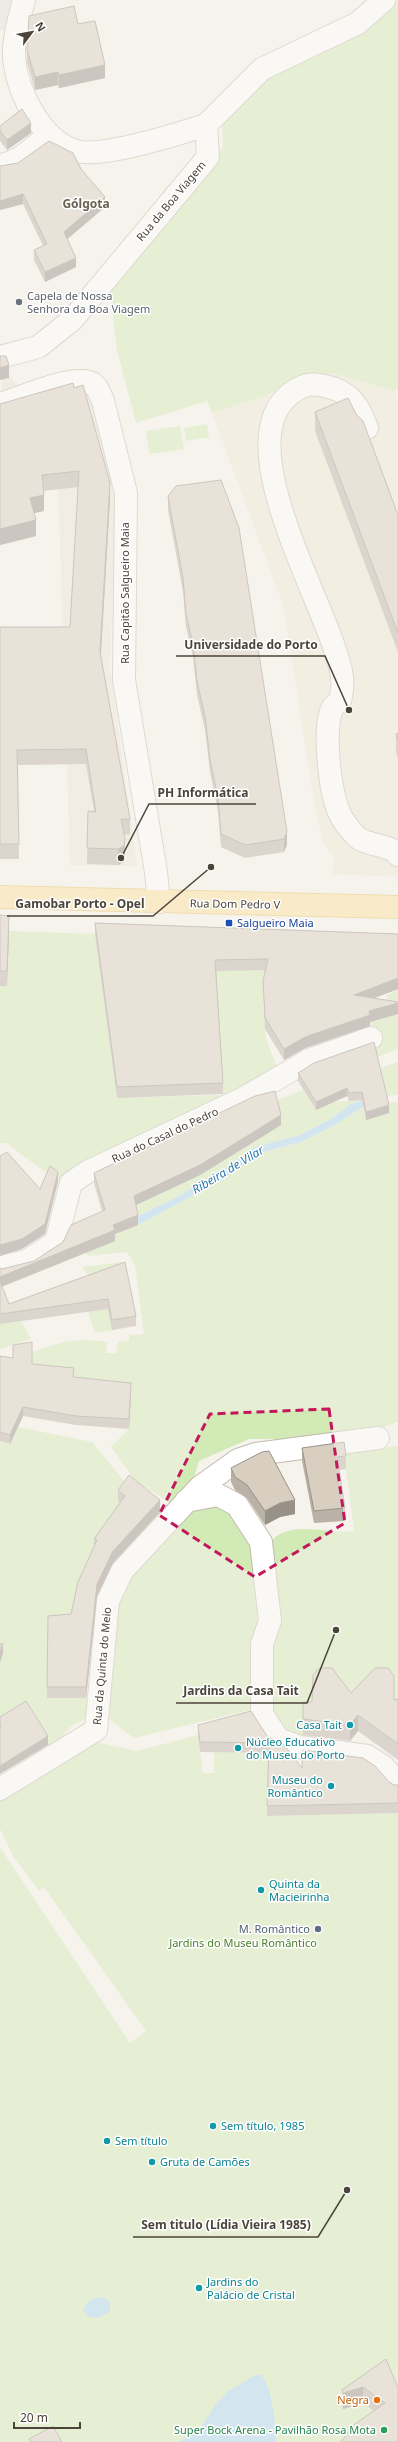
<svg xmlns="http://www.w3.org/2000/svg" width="398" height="2442" font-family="'Noto Sans',sans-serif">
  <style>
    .residential { fill: #eae5da }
    .education { fill: #efe8d6 }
    .green { fill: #d2eab5 }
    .parking { fill: #e5e3e0 }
    .water { fill: #a9d4f2 }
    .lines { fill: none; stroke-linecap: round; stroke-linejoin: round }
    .minor-casing { stroke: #c2bbae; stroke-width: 24 }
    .major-casing { stroke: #e6c16a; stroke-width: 24 }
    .minor { stroke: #fff; stroke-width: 22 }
    .major { stroke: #ffe39c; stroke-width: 22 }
    .wall { fill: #bab2a6 }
    .shaded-wall { fill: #979187 }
    .building { fill: #d8cfc1; stroke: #979187 }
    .marked { fill: none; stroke: #c2185b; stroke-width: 3; stroke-dasharray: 8 5; stroke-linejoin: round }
    .worship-dot { fill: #6b7280; stroke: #fff; stroke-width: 1.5 }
    .transit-dot { fill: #1a4fb4; stroke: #fff; stroke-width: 1.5 }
    .culture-dot { fill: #0f9aa8; stroke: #fff; stroke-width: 1.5 }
    .service-dot { fill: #5c6f8a; stroke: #fff; stroke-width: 1.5 }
    .food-dot { fill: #e8710a; stroke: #fff; stroke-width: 1.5 }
    .leisure-dot { fill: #2e9e5b; stroke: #fff; stroke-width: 1.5 }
    .labels { text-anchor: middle; stroke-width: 3; stroke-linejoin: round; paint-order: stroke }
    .street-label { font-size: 11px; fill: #4b4439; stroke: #fff }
    .worship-label { font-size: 11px; fill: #5b616d; stroke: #fff; text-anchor: start }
    .transit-label { font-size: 11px; fill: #164399; stroke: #fff; text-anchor: start }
    .culture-label { font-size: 11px; fill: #0d838f; stroke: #fff; text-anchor: start }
    .service-label { font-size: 11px; fill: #4e5e75; stroke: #fff; text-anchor: end }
    .park-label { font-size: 11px; fill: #4a7f2a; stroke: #fff }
    .food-label { font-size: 11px; fill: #c56008; stroke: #fff; text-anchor: end }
    .leisure-label { font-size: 11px; fill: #27864d; stroke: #fff; text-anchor: end }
    .neighbourhood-label { font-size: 12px; font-weight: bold; fill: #6e6250; stroke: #fff }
    .water-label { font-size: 12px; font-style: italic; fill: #2e7ab2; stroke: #fff }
    .leader { fill: none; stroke: #4b4439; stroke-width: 1.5 }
    .callout-dot { fill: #4b4439; stroke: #fff; stroke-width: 1.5 }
    .callout-label { font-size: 12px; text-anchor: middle; font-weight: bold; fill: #4b4439; stroke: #fff; stroke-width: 3; stroke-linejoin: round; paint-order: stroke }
  </style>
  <rect width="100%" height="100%" fill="#f6f3ec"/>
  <path class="residential" d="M2,358l8,18 22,28 55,-17 29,108 -6,172 27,199 -67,-1 -13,-416 -57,19z"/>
  <path class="education" d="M332,373l63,18 3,10v476l-65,-3 1,-19 -10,-10 -8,-31 -33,-209 -71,-192z"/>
  <path class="green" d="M390,0h8v389l-3,2 -63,-18 -120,40 -5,-12 -71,22 -19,-73 -7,-61 113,-142 -1,-25 41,-49z
    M207,424l2,13 -23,4 -2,-13z
    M180,426l4,23 -34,5 -4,-23z
    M9,931l86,3 22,164 106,-3 -10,-157 60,27 -10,27 3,47 12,31 -200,99 -15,16 -57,-42h-6v-157h7z
    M398,989v60l-23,9 -5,-36 22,-6 -6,-20z
    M398,1062v33l-13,1 -8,-27z
    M303,1090l13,20 17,-8 29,-2 -11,4 -20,15 -31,16 -45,12 -38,27 -42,24 -39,19 -6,-9 77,-37 68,-70z
    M398,1102v320l-26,9 -81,8h-42l-50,22 -9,29 -17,15 -38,-25 -24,-33 18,-18 -97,-51v-26c33,-11 41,-14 75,-10l-1,11h10l2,-11 11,-1v-6l15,-1 -9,-68 -8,-14 -39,4 -2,-4 27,-17 25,-10 84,-45 38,-27 41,-11 45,-24 18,-12 3,14 19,-17z
    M122,1262l7,31 -14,37 -20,3 -16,-47 11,-8 -8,-11z
    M19,1317l12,22 -31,10v-27z
    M18,1427l74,15 37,45 -4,20 -78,191h49l-3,17 -23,12 -18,24 -12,-18 -40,-9v-61l3,-8 -3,-1v-213l10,3z
    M398,1446v269l-30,-24h-31l-25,41v13l-26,-8 -16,-29 -2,-163c19,-28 58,-10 86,-14l-10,-79z
    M200,1505l29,2 24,31 4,30v131l-7,11 -116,28 -28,-21 12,-122 10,-17 43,-52z
    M198,1735l5,38h11v-21l55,1 -1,63 130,-3v629h-398v-595l130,196 16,-12 -102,-144 -5,4 -26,-35 -13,-27v-34l90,-54 47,10z"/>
  <path class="parking" d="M0,0h16l-7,30 -9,1z"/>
  <path class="water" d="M362,1100l2,6 -31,20 -32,16 -41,11 -38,27 -84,45 -2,-8 39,-19 42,-24 38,-27 45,-12 31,-16 20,-15z
    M94,2298h12l4,4v9l-11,7 -11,-1 -5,-7 4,-7z
    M255,2375h6c12,14 14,49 15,67h-97l20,-12 17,-26 13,-13z"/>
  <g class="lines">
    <defs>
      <path id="minor" d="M24,0c-4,16 -10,34 -10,51 -1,34 26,90 62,100 27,7 102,-17 130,-26
        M0,165c20,-2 33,-19 49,-30
        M0,357l38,-10 34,-27 136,-163 -2,-32 56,-56 96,-46 26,-23
        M0,404c21,-6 72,-30 92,-21 6,4 8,11 11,18l23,92 -2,187 32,192 3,30
        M367,428c-8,-22 -17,-37 -42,-42 -6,-1 -15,-3 -21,0 -93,39 30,226 38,291 1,8 0,16 -2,24 -2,2 -5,4 -7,6 -11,19 -3,86 6,105 4,10 11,18 18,25 12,10 31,6 41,18
        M0,1267l27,-6 29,-19 15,-59 16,-11 157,-74 65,-38 62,-22
        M186,1501l32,-6 19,10 24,37 9,79 -8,23v70l16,25 22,8 67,9 16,10 15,17
        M0,1789l96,-59 12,-129 14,-30 78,-84 38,-27 18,-6 122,-16"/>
      <path id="major" d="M0,897l398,10"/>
    </defs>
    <use href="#minor" class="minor-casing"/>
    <use href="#major" class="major-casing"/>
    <use href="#minor" class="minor"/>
    <use href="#major" class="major"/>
  </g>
  <path class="wall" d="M78,24l27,54 -46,10 -1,-3 -23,5 -8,-27v-13z
    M0,126l31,7 -24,17 -7,-9z
    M0,166l81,3 24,38 -38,32 9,28 -31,15 -11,-22v-10l9,-4 -20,-42 -23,6z
    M73,383l37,116 -9,156 29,164v15l-6,1 1,20 -1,7 -6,3 -31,-1 1,-53h6l-8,-47 -68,1 1,94h-19v-232h70l8,-140 -35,4 1,20 -10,2 2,23 -36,9v-141z
    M315,412l83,103v137l-83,-221z
    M168,496l119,349 -3,7 -39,6 -24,-11 -3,-36 -8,-39 -5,-42 -8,-35 -4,-38 -7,-30 -3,-35 -15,-82z
    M398,733v26l-2,-7v-18z
    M0,915l9,16 -2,55h-7z
    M95,923l303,11v55l-24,9 24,4v12l-28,8v4l-65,22 -21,12 -19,-31 -2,-48 3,-11 -50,1 7,112v11l-106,4 -22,-164z
    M374,1042l15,71 -23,7 -4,-20 -13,1 -2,-5 -31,14 -18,-29v-8z
    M281,1125l-81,50 -64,30 2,20 -23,9v7l-113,46 7,17 116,-42 11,54v10l-24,4 -4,-21 -108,15v-56l2,1 32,-8 29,-19 39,-31 -8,-28v-10z
    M0,1356l32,8 42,13 57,15 -2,37 -53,-4 -53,-9 -13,28 -10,-3z
    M302,1448l44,8v13l-7,1 6,38v13l-31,2 -12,-62z
    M231,1468l64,46 -15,3 -15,8 -18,-27 -12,-8 -4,-8z
    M118,1490l42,22 -47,51 -16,33 -11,102h-39l1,-82 23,-2 23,-67v-8l26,-36 -2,-2z
    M351,1693l43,7 4,-1v61l-40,-29 -8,10 -47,-6v-33h9z
    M198,1725l69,11 35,32 87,14 5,3h4v28l-131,3 2,-63 -69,-1 -2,-17z
    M386,2359l12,83 -24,-31 -11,-8 -20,6 -1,-3v-16z"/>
  <path class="shaded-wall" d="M105,65v13l-46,10v-13z
    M58,72v13l-23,5v-13z
    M31,123v10l-24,17v-10z
    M23,194v10l-23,6v-9z
    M105,197v10l-41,35v-10z
    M76,258v9l-31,15v-10z
    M9,365v13l-9,2v-12z
    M110,483v16l-10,168v-15z
    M44,495v16l-14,3v-16z
    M36,520v16l-36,9v-16z
    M287,832v13l-3,7v-13z
    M125,839v16l-1,7 -6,3v-16z
    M9,916v15l-2,55v-15z
    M398,978v11l-44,17v-11z
    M398,1003v11l-28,8v4l-65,22 -21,12v-11l21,-12 64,-26z
    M347,1088v8l-31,14v-8z
    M389,1105v8l-23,7v-8z
    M281,1115v10l-81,50 -66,31v-10z
    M58,1172v10l-13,52 -23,15 -22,7v-11z
    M138,1215v10l-23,9v7l-115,46v-10l113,-52z
    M131,1383v9l-2,37v-10z
    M23,1407v9l-13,28v-9z
    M160,1500v12l-47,51 -16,33 -11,102v-11l11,-103 16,-33z
    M295,1500v14l-15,3 -15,8v-14l15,-8z
    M3,1644v10l-3,9v-10z
    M358,1715v16l-8,10v-16z
    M48,1736v9l-48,29v-8z
    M363,2387v16l-20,6v-16z"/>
  <path class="building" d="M74,6l4,18 17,-3 10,44 -46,10 -1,-3 -23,5 -8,-27 2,-34z
    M22,109l9,14 -24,17 -7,-9v-5z
    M49,141l24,12 8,16 24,28 -41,35 12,26 -31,14 -11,-22 13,-6 -24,-50 -23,7v-35l18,-3z
    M0,356h6l3,9 -9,3z
    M73,383l1,5 9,-3 27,98 -10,169 30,167h-9l4,20 -1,7 -6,3 -31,-1 1,-37 8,1 -10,-63 -69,1 2,94h-19v-217h70l9,-156 -37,4 2,20 -14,3 6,22 -36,9v-125z
    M348,398l8,16 7,7 35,94v118l-83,-221z
    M221,480l18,48 48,304 -3,7 -39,6 -24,-11 -3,-36 -8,-39 -5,-43 -8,-35 -4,-37 -7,-30 -3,-36 -15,-82 8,-10z
    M398,733v7l-2,-6z
    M0,915l9,1 -2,55h-7z
    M95,923l303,11v44l-44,17 44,7v1l-29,8 1,4 -65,22 -21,12 -19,-31 -2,-37 5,-22 -53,1 8,123 -106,4z
    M374,1042l15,63 -23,7 -4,-20 -13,1 -2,-5 -31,14 -18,-29 16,-10z
    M275,1091l6,24 -81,50 -66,31 4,19 -25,10 2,5 -115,47v-9l2,1 32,-8 29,-19 8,-17 34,-15 -11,-37 161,-77z
    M7,1152l33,37 10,-23 8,6 -13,52 -23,15 -22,6v-89z
    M125,1262l11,54 -24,4 -4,-21 -108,15v-33l9,23z
    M32,1342v22l42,4 -1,9 58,6 -2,36 -53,-3 -53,-9 -13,28 -10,-3v-76l13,2v-13z
    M344,1442l2,14 -9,1 8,51 -31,3 -12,-63z
    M269,1451l26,49 -15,3 -15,8 -18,-26 -12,-8 -4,-9 31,-16z
    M129,1475l31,25 -47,51 -16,33 -11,103h-39l1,-71 23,-2 7,-32 19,-42 -3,-1 31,-43 -7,-6z
    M0,1644h3l-3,9z
    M319,1668h13l19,25 24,-25h13l6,8v24l4,-1v45l-40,-29 -8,10 -47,-6v-17h9l1,-27z
    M26,1701l22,35 -48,30v-39h1l-1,-2v-8z
    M251,1711l16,25 17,9 18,23 1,-18 60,8 12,8 14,16 5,3h4v18l-131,3 2,-63 -69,-1 -2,-17z
    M386,2359l12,29v54h-57l14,-18 30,-21 -22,-16 -20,6 -1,-3z
    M53,2426l9,16h-31l-2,-3z"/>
  <path d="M0 0H398V2442H0ZM329,1409l16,114 -90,54 -96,-62 51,-101z" fill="#f6f3ec" fill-opacity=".55" fill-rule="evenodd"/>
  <path class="marked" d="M329,1409l16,114 -90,54 -96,-62 51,-101z"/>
  <circle class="worship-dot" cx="19" cy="302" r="4"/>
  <rect class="transit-dot" x="225" y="919" width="8" height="8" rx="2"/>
  <g class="culture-dot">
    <circle cx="350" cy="1725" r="4"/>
    <circle cx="238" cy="1748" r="4"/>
    <circle cx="331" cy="1786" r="4"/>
    <circle cx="261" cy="1890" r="4"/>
    <circle cx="213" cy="2126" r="4"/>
    <circle cx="107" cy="2141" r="4"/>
    <circle cx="152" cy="2162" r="4"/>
    <circle cx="199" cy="2288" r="4"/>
  </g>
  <circle class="service-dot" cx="318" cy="1929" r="4"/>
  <circle class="food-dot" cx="377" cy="2400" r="4"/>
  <circle class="leisure-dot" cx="384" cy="2430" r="4"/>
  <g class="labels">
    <g class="street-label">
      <text transform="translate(171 201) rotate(-50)" y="4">Rua da Boa Viagem</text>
      <text transform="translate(125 593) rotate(-90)" y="4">Rua Capitão Salgueiro Maia</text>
      <text transform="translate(235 904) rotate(1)" y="4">Rua Dom Pedro V</text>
      <text transform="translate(165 1135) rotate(-25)" y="4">Rua do Casal do Pedro</text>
      <text transform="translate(102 1666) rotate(-85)" y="4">Rua da Quinta do Meio</text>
    </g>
    <g class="worship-label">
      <text x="27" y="300">Capela de Nossa<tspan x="27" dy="13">Senhora da Boa Viagem</tspan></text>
    </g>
    <g class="transit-label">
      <text x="237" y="927">Salgueiro Maia</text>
    </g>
    <g class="culture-label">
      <text x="342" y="1729" text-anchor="end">Casa Tait</text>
      <text x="246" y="1746">Núcleo Educativo<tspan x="246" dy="13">do Museu do Porto</tspan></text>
      <text x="323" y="1784" text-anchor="end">Museu do<tspan x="323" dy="13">Romântico</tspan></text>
      <text x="269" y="1888">Quinta da<tspan x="269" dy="13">Macieirinha</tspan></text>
      <text x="221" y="2130">Sem título, 1985</text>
      <text x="115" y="2145">Sem título</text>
      <text x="160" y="2166">Gruta de Camões</text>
      <text x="207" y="2286">Jardins do<tspan x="207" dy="13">Palácio de Cristal</tspan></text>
    </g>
    <g class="service-label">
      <text x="310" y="1933">M. Romântico</text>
    </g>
    <g class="park-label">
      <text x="243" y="1947">Jardins do Museu Romântico</text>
    </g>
    <g class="food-label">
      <text x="369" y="2404">Negra</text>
    </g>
    <g class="leisure-label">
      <text x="376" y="2434">Super Bock Arena - Pavilhão Rosa Mota</text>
    </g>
    <g class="neighbourhood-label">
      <text x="86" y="208">Gólgota</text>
    </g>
    <g class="water-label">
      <text transform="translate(228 1170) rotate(-31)" y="4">Ribeira de Vilar</text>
    </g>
  </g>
  <path class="leader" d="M349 710L325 656H176M121 858L149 804H256M211 867L153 916H7M336 1630L307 1703H176M347 2190L318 2237H133"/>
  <g class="callout-dot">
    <circle cx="349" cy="710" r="4"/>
    <circle cx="121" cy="858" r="4"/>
    <circle cx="211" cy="867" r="4"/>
    <circle cx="336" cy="1630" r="4"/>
    <circle cx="347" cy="2190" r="4"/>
  </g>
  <g class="callout-label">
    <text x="251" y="649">Universidade do Porto</text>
    <text x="203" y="797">PH Informática</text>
    <text x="80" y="908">Gamobar Porto - Opel</text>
    <text x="241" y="1695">Jardins da Casa Tait</text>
    <text x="226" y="2229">Sem titulo (Lídia Vieira 1985)</text>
  </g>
  <g transform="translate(32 32) rotate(58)" stroke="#ffffff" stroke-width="3" paint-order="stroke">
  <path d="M0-3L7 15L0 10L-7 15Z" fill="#4b4439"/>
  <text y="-6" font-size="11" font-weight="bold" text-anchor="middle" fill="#4b4439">N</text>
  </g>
  <path d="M14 2422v6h66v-6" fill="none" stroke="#4b4439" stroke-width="2"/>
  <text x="20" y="2422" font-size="12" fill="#4b4439" stroke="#ffffff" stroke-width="3" paint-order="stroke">20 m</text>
</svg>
